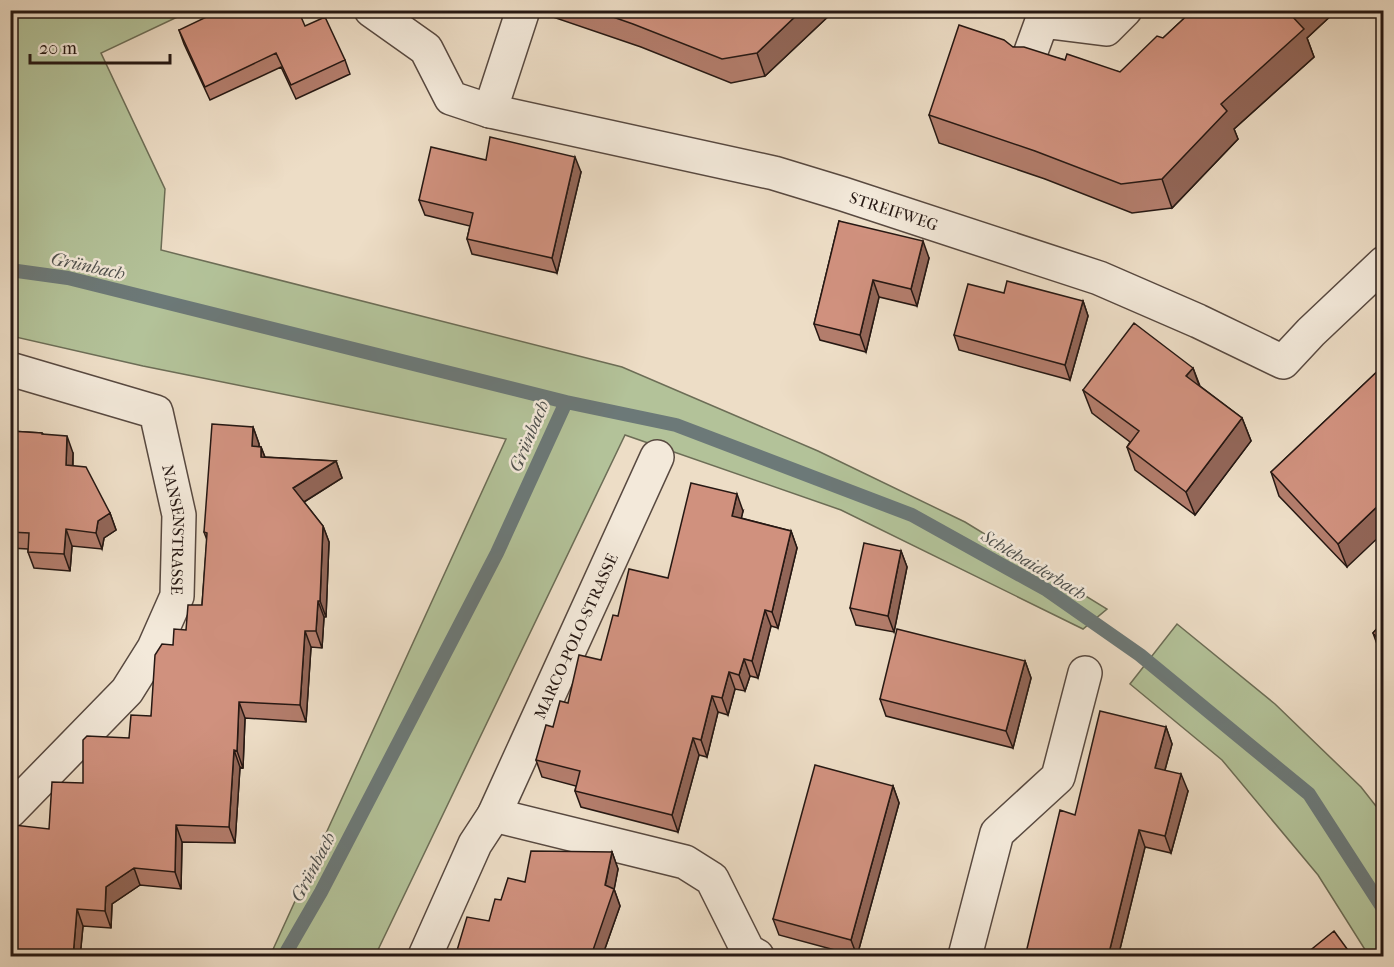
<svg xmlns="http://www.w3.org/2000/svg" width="1394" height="967" font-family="'IM FELL French Canon',serif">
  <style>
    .grass { fill: #b3c299; stroke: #6c6d56; stroke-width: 1.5 }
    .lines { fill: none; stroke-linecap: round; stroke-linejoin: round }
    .stream { stroke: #6c7978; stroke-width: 14 }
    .minor-casing { stroke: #584940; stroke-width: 36 }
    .minor { stroke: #f3e9da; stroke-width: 33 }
    .wall { fill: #b37d6c; stroke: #261813; stroke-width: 1.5 }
    .shaded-wall { fill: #926658; stroke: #261813; stroke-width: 1.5 }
    .building { fill: #d0917e; stroke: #261813; stroke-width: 1.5 }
    .labels { text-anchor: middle; stroke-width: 5; stroke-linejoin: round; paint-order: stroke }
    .street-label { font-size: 16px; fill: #261813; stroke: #f3e9da }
    .water-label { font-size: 18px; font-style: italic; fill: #4f514e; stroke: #f3e9da }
  </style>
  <rect width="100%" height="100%" fill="#edddc6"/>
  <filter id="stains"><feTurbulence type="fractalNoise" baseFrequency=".00333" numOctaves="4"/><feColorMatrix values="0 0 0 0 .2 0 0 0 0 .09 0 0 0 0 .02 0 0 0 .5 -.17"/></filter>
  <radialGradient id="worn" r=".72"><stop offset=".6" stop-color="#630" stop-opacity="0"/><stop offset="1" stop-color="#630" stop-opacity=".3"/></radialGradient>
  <path class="grass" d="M11,11h179l-89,42 64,136 -4,61 461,117 196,84 147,71 142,87 -24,20 -242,-119 -216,-75 -250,521h-105l236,-517 -363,-73 -132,-30z
    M1177,624l98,80 86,83 22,28v141h-14l-51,-81 -96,-115 -92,-76z"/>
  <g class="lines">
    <path class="stream" d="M10,270l58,8 498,124 -69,151 -176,339 -37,64
      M566,402l110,23 236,90 135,75 93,65 169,139 75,116"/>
    <defs>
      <g id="minor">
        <path id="s1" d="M371,10l55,39 25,49 39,13 284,62 69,21 256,84 99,43 85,41 28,-30 73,-69"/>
        <path d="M1029,57l13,-36 64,8 19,-19"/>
        <path d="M490,111l33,-101"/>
        <path id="s2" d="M10,369l146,43 23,103 -2,81 -23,52 -27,43 -117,120"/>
        <path d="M494,815l191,47 27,17 36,72 9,5"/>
        <path id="s3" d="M425,956l50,-112 19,-29 163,-358"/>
        <path d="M965,956l32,-123 61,-56 27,-104"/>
      </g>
    </defs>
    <use href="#minor" class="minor-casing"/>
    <use href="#minor" class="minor"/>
  </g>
  <path class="wall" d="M540,10h295l-70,66 -34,7 -90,-36 -100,-34z
    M1193,10h144l-30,28 7,19 -80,72 4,10 -66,69 -40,5 -87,-34 -106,-36 -10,-28 84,-68 52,13 55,12 43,-34z
    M305,26l40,34 5,14 -54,25 -15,-32 -71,33 -26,-56 -5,-14z
    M486,160l95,12 -24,101 -85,-19 -5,-15 3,-13 -45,-11 -6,-15z
    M839,221l90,37 -12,48 -38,-9 -13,55 -46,-12 -6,-16z
    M1004,293l79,8 5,15 -18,64 -111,-30 -5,-15z
    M1383,366l-36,201 -68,-71 -8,-24z
    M1193,368l7,18 42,32 9,23 -56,74 -60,-45 -8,-23 3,-5 -38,-29 -9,-23z
    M253,427l6,17v2l2,1 4,10 71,4 6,17 -38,24 19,24 6,16 -3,75h-2l-2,31 -11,-1 -5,75 -61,-4 -2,50 -3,-1 -5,76 -53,-1 -1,47 -41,-4 -28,19 -1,24 -28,-2 -3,31 -31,-128 34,-46 68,-67 22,-71 13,-15 16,-25 5,-65 -3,-8z
    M10,431l32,2 1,1 30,19v13l37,47 6,17 -12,8 -2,11 -30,-3 -2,25 -36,-3 -6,-16v-3l-18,-1z
    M743,511l-2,7 50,13 6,17 -19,80 -7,-2 -13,52 -8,-2 -5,15 -10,-2 -7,26 -10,-3 -11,45 -8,-2 -21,77 -97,-25 -6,-16 1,-5 -34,-9 -6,-17 17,-33 15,-24 33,-43 17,-44 50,-38z
    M901,551l6,16 -13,65 -38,-7 -6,-17z
    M1383,622v39l-10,-28z
    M1025,661l6,17 -18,70 -127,-32 -6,-17z
    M1166,727l6,17 -7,26 23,21 -17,62 -26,-6 -27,110h-93z
    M893,786l6,17 -42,153 -78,-21 -6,-16z
    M612,852l6,17 -4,20 6,17 -18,51h-147l34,-36 12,-21 24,-18z"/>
  <path class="shaded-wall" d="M802,10h33l-70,66 -8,-23z
    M1296,10h41l-30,28 7,19 -80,72 4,10 -66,69 -10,-29 129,-164z
    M575,157l6,15 -24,101 -5,-15z
    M923,241l6,17 -12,48 -6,-17z
    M873,280l6,17 -13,55 -6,-17z
    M1083,301l5,15 -18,64 -5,-15z
    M1193,368l8,23 -15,-15z
    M1242,418l9,23 -56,74 -9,-23z
    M253,427l6,17 -1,19 -6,-17z
    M67,436l6,17 -1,29 -6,-17z
    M261,447l6,16 -6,-6z
    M336,461l6,17 -43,27 -6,-17z
    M737,494l6,17 -5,22 -6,-17z
    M1383,501v32l-36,34 -9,-23z
    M110,513l6,17 -12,8 -2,11 -6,-16 2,-12z
    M323,526l6,16 -3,75 -6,-16z
    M66,529l6,17 -2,25 -6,-17z
    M791,531l6,17 -19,80 -6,-16z
    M901,551l6,16 -13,65 -6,-16z
    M318,601l6,16 -2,31 -6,-17z
    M765,610l6,16 -13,52 -6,-17z
    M305,631l6,16 -5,75 -6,-17z
    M744,659l6,17 -5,15 -6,-16z
    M1025,661l6,17 -18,70 -7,-17z
    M729,672l6,17 -7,26 -6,-17z
    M712,696l6,16 -11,45 -6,-17z
    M239,702l6,16 -2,50 -6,-17z
    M1166,727l6,17 -11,40 -6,-16z
    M693,738l6,17 -21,77 -6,-17z
    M234,750l6,17 -5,76 -6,-16z
    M1181,774l7,17 -17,62 -6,-17z
    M893,786l6,17 -42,153 -6,-16z
    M176,825l6,17 -1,47 -6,-17z
    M1139,830l6,17 -27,110h-10z
    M612,852l6,17 -4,21v-1l6,17 -18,51h-11z
    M134,868l6,17 -28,19 -1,24 -6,-17 1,-24z
    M77,909l6,17 -3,31h-7z"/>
  <path class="building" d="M221,10h77l7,16 20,-9 20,43 -54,25 -15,-32 -71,34 -26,-57z
    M593,10h209l-45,43 -35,6 -89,-35z
    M1193,10h103l-5,5 13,14 -83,75 6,7 -65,68 -41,5 -86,-33 -106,-36 30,-90 45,15 9,7h11l41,13 2,-6 53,18 37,-36 6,2z
    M490,137l85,20 -23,101 -85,-19 6,-26 -54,-13 12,-53 55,13z
    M839,221l84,20 -12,48 -38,-9 -13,55 -46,-11z
    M1007,281l76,20 -18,64 -111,-30 14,-51 36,9z
    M1134,323l59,45 -7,8 56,42 -56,74 -59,-45 12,-16 -56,-41z
    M1383,366v135l-45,43 -67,-72z
    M212,424l41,3 -1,19 9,1v10l75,4 -43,27 30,38 -3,75h-2l-2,30h-11l-5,74 -61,-3 -2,49 -3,-1 -5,77 -53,-2 -1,47 -41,-4 -28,19 -1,24 -28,-2 -4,48h-63v-88l4,-44 35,4 3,-47 31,1v-43l4,-4 42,2 2,-23 20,1 4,-61 7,-11 11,1 1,-16 12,1 2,-25h14l5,-72 -3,-1z
    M10,431l32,2v1l25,2 -1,29 20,2 24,46 -12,8 -2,12 -30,-4 -2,25 -36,-2 1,-19 -19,-1z
    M691,483l46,11 -5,22 59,15 -19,81 -7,-2 -13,51 -8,-2 -5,16 -10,-3 -7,26 -10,-2 -11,44 -8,-2 -21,77 -97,-24 5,-20 -44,-11 10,-35 7,2 7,-26 8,2 11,-48 22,5 12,-45 5,1 11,-47 39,9z
    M864,543l37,8 -13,65 -38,-8z
    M1383,622v23l-10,-12z
    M897,629l128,32 -19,70 -126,-32z
    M1100,711l66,16 -11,41 26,6 -16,62 -26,-6 -31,127h-83l35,-147 15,5z
    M815,765l78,21 -42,154 -78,-21z
    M531,851l81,1 -7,33 9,4 -23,67 -11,-5 -1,6h-124l12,-40 22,4 6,-22 6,1 7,-22 17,4z
    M1334,931l19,26h-51z"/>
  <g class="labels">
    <g class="street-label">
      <text dy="6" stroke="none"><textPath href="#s1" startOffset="580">STREIFWEG</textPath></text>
      <text dy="6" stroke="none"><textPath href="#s2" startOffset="272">NANSENSTRASSE</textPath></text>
      <text dy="6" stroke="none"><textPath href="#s3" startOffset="354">MARCO-POLO-STRASSE</textPath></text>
    </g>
    <g class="water-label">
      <text transform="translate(88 266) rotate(12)" y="6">Grünbach</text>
      <text transform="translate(529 436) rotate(-67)" y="6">Grünbach</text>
      <text transform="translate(1034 565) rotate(31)" y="6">Schlehaiderbach</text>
      <text transform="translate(313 867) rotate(-62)" y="6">Grünbach</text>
    </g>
  </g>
  <rect width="1394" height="967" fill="none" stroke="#edddc6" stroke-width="36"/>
  <rect x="12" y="12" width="1370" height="943" fill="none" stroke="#261813" stroke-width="3"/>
  <rect x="18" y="18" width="1358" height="931" fill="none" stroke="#261813" stroke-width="1.5"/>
  <path d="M30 54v9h140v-9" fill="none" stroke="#261813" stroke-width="3"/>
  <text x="39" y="54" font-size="18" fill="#261813" stroke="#f3e9da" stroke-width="4.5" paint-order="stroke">20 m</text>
  <rect width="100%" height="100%" filter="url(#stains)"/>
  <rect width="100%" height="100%" fill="url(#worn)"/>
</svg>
